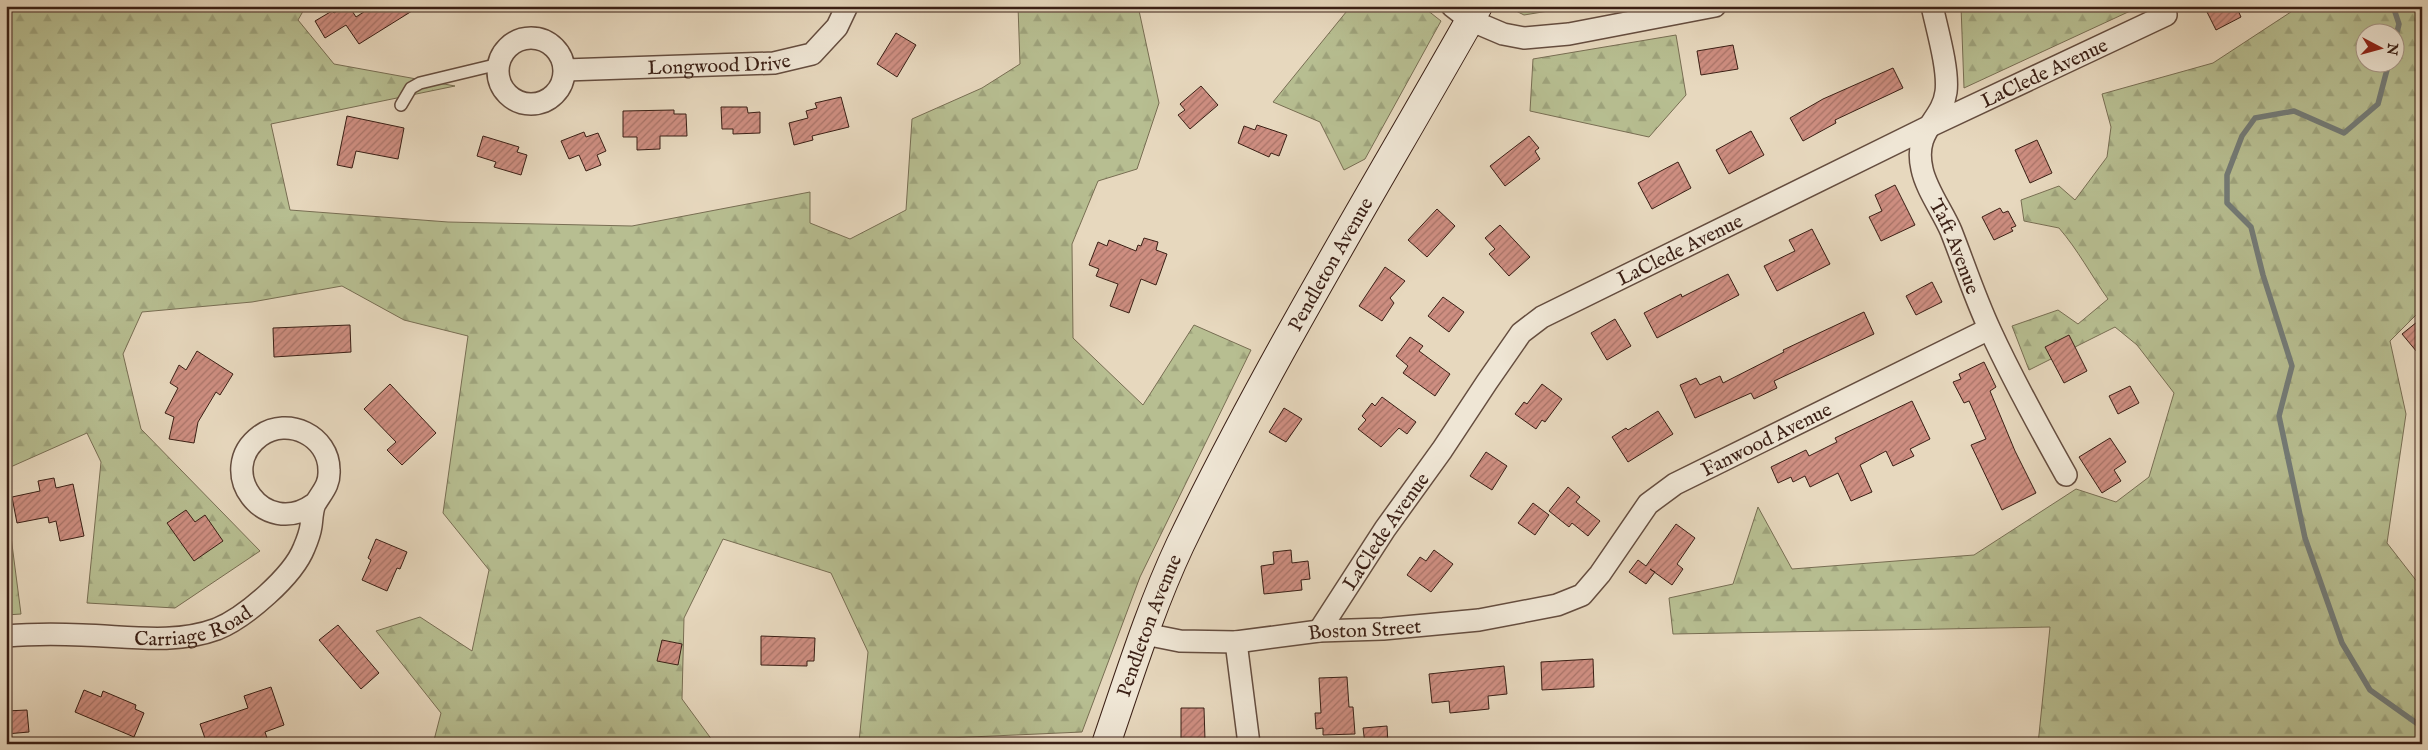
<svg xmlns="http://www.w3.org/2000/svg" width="2428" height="750" font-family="'IM FELL English',serif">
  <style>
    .forest { fill: url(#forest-firs); stroke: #786e53; fill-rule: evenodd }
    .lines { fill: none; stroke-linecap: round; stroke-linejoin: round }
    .stream { stroke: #737b77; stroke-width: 5.5 }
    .building { fill: url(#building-hatch); stroke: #3a1f15 }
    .lane-casing { stroke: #654d3f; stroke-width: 14 }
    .street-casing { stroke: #654d3f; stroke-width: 24 }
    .secondary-casing { stroke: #3a1f15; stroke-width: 30 }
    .lane { stroke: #efe6d5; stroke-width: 11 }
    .street { stroke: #efe6d5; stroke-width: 21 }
    .secondary { stroke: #efe6d5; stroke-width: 28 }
    .labels { text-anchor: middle; stroke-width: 4.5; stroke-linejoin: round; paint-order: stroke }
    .street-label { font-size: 20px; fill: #3a1f15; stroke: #efe6d5 }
  </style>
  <defs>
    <pattern id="forest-firs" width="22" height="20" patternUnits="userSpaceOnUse" patternTransform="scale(1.25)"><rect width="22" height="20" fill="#b7be91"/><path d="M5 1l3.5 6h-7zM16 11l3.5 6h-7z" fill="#9ea37c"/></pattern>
    <pattern id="building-hatch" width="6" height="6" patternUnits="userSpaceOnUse" patternTransform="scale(1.25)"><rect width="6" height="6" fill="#ce8e81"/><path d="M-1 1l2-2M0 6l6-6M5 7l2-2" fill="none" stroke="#a87368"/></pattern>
  </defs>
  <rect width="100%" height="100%" fill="#e7d8be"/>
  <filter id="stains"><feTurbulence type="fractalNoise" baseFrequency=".004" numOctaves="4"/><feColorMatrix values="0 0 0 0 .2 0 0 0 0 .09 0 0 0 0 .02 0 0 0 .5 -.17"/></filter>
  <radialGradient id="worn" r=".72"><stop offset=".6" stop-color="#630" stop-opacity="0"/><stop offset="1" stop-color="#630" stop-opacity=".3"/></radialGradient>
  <path class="forest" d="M6,6h300l-8,14 36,44 121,22 -184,38 19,86 158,12 184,4 178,-34v31l40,16 56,-29 6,-91 70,-31 38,-24 -2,-58h120l21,97 -22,66 -39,12 -26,63 1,94 70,67 51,-80 57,25 -111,227 -58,155 -223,10 9,-90 -37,-79 -108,-34 -39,79 -2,81 33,45h-282l8,-31 -65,-82 44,-14 52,34 17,-81 -46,-57 25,-177 -64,-16 -62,-34 -90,16 -110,10 -19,42 18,75 119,122 -85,57 -88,-5 14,-141 -14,-29 -81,36z
    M1351,6h71l19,15 -76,138 -21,11 -24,-48 -47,-20z
    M1506,6h73l-55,9z
    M1961,6h180l-177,82z
    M2300,6h122v303l-32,32 16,73 -19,129 35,45v156h-384l12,-117 -377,7 -4,-36 64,-14 25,-77 34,62 182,-14 102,-66 40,13 33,-25 25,-84 -37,-48 -22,-18 -86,43 -17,-44 46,-16 20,14 30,-25c-17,-24 -30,-49 -49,-71l-35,-7 -3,-21 38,-14 16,14 32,-43 4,-30 -9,-33 111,-31zM2366,32h30v30h-30z
    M1676,35l10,60 -37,42 -119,-26 3,-52z
    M6,498l15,116 -15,1z"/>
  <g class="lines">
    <path class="stream" d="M2393,6l6,18 -3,12
      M2389,62l-11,42 -34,29 -50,-22 -39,7 -13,18 -15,39v28l24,24 12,48 29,91 -13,50 26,122 37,105 28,47 52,37"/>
  </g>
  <path class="building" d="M345,6h4l7,11 17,-11h47l-61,38 -13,-19 -21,13 -10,-17 17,-10 2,2z
    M2204,6h32l5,11 -25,13z
    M896,33l20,12 -19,32 -20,-13z
    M1733,45l5,24 -37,6 -4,-24z
    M1893,68l10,20 -68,32 1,3 -33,18 -13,-23 33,-19z
    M1201,86l17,19 -28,24 -12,-14 7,-5 -5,-6z
    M841,97l8,30 -37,9 1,4 -19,5 -5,-22 19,-5 -2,-7 11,-3 -2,-5z
    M721,107h26l1,6 12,-1v21l-27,1v-5h-11z
    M674,110v4h12l1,22h-27v13l-23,1v-13h-14v-26z
    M347,116l57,12 -6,31 -42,-8 -4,17 -15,-3z
    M1257,125l30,10 -8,21 -8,-3 -2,4 -31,-14 6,-17 11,4z
    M1751,131l13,24 -35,19 -13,-24z
    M584,132l2,5 12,-4 8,18 -9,4 4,10 -15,6 -7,-16 -10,4 -8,-18z
    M483,136l36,11 -2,5 10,3 -6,20 -27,-8 2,-5 -19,-6z
    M1529,136l10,12 -4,3 5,8 -35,27 -15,-20z
    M2037,140l15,33 -22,10 -15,-33z
    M1678,162l13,26 -39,21 -14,-26z
    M1895,185l20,40 -34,16 -12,-24 13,-6 -7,-16z
    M2000,208l3,5 5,-2 8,15 -5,2 2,3 -19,9 -12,-23z
    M1437,209l18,17 -28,31 -19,-17z
    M1500,225l30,32 -21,19 -20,-22 6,-5 -10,-11z
    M1812,229l18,35 -53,27 -13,-25 31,-15 -6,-11z
    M1144,238l14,4 -2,8 11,4 -11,31 -15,-6 -12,34 -19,-7 8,-22 -22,-8 3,-7 -10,-4 9,-23 9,4 2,-6 27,11 2,-6 3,1z
    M1385,267l20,14 -15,17 4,5 -12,18 -23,-15z
    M1728,274l11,21 -82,43 -13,-25 37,-19 1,3z
    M1932,282l10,20 -26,13 -10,-19z
    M1443,297l21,15 -15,20 -21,-16z
    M1864,312l10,22 -100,47 3,7 -23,11 -3,-6 -56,25 -15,-33 16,-7 4,7 20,-9 3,7 61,-31 -1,-2z
    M2422,318v40l-20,-24z
    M1615,319l16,27 -24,14 -16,-27z
    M350,325l1,27 -77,5 -1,-29z
    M2069,335l18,36 -23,12 -19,-36z
    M1410,337l13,9 -4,5 31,23 -15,22 -32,-23 5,-7 -12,-10z
    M197,351l36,23 -13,21 -4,-3 -18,30 -4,21 -25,-4 5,-22 -9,-4 13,-25 -8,-5 9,-18 7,5z
    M1984,362l12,25 -6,4 25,60 21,42 -34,17 -31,-65 15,-6 -17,-38 -5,2 -11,-21 8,-3 -2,-5z
    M390,384l46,49 -34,32 -15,-15 9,-8 -32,-33z
    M1542,384l20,15 -17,23 -3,-2 -6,9 -21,-15 9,-12 3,2z
    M2130,386l9,17 -21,11 -9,-18z
    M1382,397l34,25 -9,12 -8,-6 -18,19 -23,-18 8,-9 -4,-4 10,-13 3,3z
    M1912,401l18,38 -20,10 4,7 -21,10 -7,-15 -26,14 12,27 -21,9 -13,-28 -28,14 -5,-11 -12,6 -2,-5 -13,6 -7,-16 35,-17 3,6 28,-14 -2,-4z
    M1284,408l18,11 -16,23 -17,-10z
    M1658,411l15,23 -45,28 -16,-25 14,-9 2,2z
    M2110,438l16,24 -12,8 7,11 -19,12 -23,-36z
    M1486,452l21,14 -15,24 -22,-14z
    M54,478l2,10 17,-4 11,52 -24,5 -4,-20 -7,2 -1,-6 -31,6 -5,-26 28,-6 -2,-10z
    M1568,487l12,10 -4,5 24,19 -12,15 -16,-13 -3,4 -20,-16z
    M1533,503l16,12 -14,20 -17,-12z
    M186,510l9,12 10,-7 18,26 -29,20 -27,-38z
    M1676,524l19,14 -18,26 6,5 -11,16 -22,-16 5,3 -9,12 -17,-12 9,-12 8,6z
    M376,539l31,13 -7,17 -3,-1 -10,23 -25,-11 9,-20 -3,-2z
    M1291,550l1,13 16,-2 2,18 -9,1 1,10 -38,4 -3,-28 13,-2 -1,-12z
    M1434,550l19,14 -22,28 -24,-17 13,-18 6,4z
    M338,625l41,48 -18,16 -42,-49z
    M761,636l54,2 -1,23h-7v5l-46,-1z
    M662,640l20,4 -4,21 -21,-4z
    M1593,659l1,28 -52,3 -1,-28z
    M1504,666l3,28 -19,2 1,13 -39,4 -1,-12 -17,2 -3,-29z
    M1347,677l2,30h4l2,27 -32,1v-7l-7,1 -1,-16h6l-2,-35z
    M271,687l13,38 -19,7 4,12h-62l-7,-20 48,-16 -4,-12z
    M84,690l17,7 2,-6 33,14 -1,4 9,4 -10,24 -59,-25z
    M1181,708h23l1,32h-24z
    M27,710l2,22 -23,2v-23z
    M1387,726l1,18h-23l-2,-16z"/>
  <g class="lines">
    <defs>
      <path id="lane" d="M401,105l10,-17 9,-5 79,-19"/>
      <g id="street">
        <path d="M1452,6l18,14 33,14 21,4 45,-4 146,-28"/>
        <path id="s1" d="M1932,6c5,23 17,64 14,86 -4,30 -33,37 -24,77 4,20 21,43 29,62 13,33 24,67 39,99 23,50 49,97 76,145"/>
        <circle cx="531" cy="71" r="33"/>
        <path id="s2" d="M565,70l209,-7 38,-9 25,-27 10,-21"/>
        <path id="s3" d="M1319,631l66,-102 57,-79 45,-68 34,-49 21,-16 386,-190 238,-112"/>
        <path id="s4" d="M1145,634l35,7 56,1 83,-11 64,-2 96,-9 78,-15 25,-10 18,-21 48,-70 27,-20 314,-155"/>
        <path id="s5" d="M6,636c25,-2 51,-2 76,-1 44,1 92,10 135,-6 29,-12 76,-53 87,-81 3,-7 6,-15 7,-22 1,-6 1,-16 4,-22 7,-12 15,-19 14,-34 0,-34 -41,-54 -69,-34 -46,34 4,104 54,68"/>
        <path d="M1236,642l13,102"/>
      </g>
      <g id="secondary">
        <path id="s6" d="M1106,744c23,-67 44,-135 74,-199 89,-185 197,-360 298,-539"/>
      </g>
    </defs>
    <use href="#lane" class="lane-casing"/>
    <use href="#street" class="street-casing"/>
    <use href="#secondary" class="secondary-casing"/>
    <use href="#lane" class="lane"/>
    <use href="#street" class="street"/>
    <use href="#secondary" class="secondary"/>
  </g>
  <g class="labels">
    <g class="street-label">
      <text dy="7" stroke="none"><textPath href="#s2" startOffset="154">Longwood Drive</textPath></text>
      <text dy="7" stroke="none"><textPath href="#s3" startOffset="945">LaClede Avenue</textPath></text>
      <text dy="7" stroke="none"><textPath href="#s1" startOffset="255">Taft Avenue</textPath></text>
      <text dy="7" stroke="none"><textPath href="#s3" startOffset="540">LaClede Avenue</textPath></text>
      <text dy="7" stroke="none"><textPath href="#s6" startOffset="531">Pendleton Avenue</textPath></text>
      <text dy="7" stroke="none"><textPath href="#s4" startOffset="690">Fanwood Avenue</textPath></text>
      <text dy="7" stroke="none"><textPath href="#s3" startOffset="120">LaClede Avenue</textPath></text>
      <text dy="7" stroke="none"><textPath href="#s5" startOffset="189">Carriage Road</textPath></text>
      <text dy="7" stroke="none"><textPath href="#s6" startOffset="126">Pendleton Avenue</textPath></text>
      <text dy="7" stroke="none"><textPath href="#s4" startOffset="221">Boston Street</textPath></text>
    </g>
  </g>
  <rect width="2428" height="750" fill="none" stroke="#e7d8be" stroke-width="25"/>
  <rect x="8" y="8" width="2413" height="735" fill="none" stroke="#3a1f15" stroke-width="2.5"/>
  <rect x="12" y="12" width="2403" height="725" fill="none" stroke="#3a1f15"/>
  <g transform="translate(2380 48) rotate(96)"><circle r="24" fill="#efe6d5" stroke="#a79688"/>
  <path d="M0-4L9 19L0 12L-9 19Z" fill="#8f2418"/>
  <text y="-8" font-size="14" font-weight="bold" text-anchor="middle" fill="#3a1f15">N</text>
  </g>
  <rect width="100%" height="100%" filter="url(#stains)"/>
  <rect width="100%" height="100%" fill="url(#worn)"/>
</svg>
